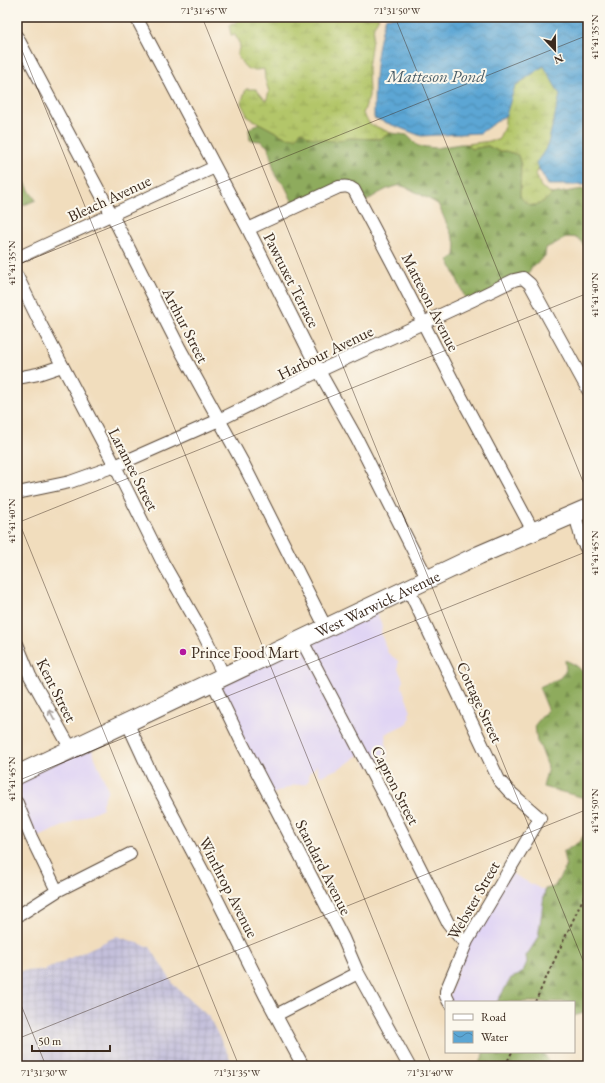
<svg xmlns="http://www.w3.org/2000/svg" width="605" height="1083" font-family="'EB Garamond',serif">
  <style>
    .built { fill: #e0d4f4 }
    .industrial { fill: url(#industrial-grid) }
    .forest { fill: url(#forest-firs); stroke: #646a3e }
    .wetland { fill: url(#wetland-marsh); stroke: #777844 }
    .water { fill: url(#water-waves); stroke: #4b6879 }
    .lines { fill: none; stroke-linecap: round; stroke-linejoin: round }
    .minor-casing { stroke: #564536; stroke-width: 14 }
    .primary-casing { stroke: #564536; stroke-width: 20 }
    .path { stroke: #564536; stroke-width: 2; stroke-dasharray: 3 3; stroke-linecap: butt }
    .minor { stroke: #fff; stroke-width: 12 }
    .primary { stroke: #fff; stroke-width: 18 }
    .oneway { stroke: #a79f9a }
    .ticks { fill: none; stroke: #3b2a1e; stroke-width: 1; stroke-opacity: 0.45 }
    .poi-dot { fill: #b5179e; stroke: #fbf7ec; stroke-width: 1.5 }
    .labels { text-anchor: middle; stroke-width: 4; stroke-linejoin: round; paint-order: stroke }
    .street-label { font-size: 16px; fill: #3b2a1e; stroke: #fbf7ec }
    .poi-label { font-size: 16px; fill: #3b2a1e; stroke: #fbf7ec; text-anchor: start }
    .water-label { font-size: 17px; font-style: italic; fill: #485c67; stroke: #fbf7ec }
    .neatline { fill: none; stroke: #3b2a1e; stroke-width: 1.5 }
    .ticks-label { font-size: 10px; text-anchor: middle; fill: #3b2a1e }
  </style>
  <defs>
    <pattern id="industrial-grid" width="8" height="8" patternUnits="userSpaceOnUse"><rect width="8" height="8" fill="#c4c0db"/><path d="M0 4h8M4 0v8" fill="none" stroke="#a9a5bc"/></pattern>
    <pattern id="forest-firs" width="22" height="20" patternUnits="userSpaceOnUse"><rect width="22" height="20" fill="#8eab5d"/><path d="M5 1l3.5 6h-7zM16 11l3.5 6h-7z" fill="#758b4c"/></pattern>
    <pattern id="wetland-marsh" width="20" height="14" patternUnits="userSpaceOnUse"><rect width="20" height="14" fill="#b3c669"/><path d="M1 5h8M5 5V1M11 12h8M15 12V8" fill="none" stroke="#9baa5b"/></pattern>
    <pattern id="water-waves" width="16" height="10" patternUnits="userSpaceOnUse"><rect width="16" height="10" fill="#5ba6d4"/><path d="M0 5q4-4 8 0t8 0" fill="none" stroke="#4c87ab"/></pattern>
  </defs>
  <rect width="100%" height="100%" fill="#fbf7ec"/>
  <filter id="ink" filterUnits="userSpaceOnUse"><feTurbulence type="fractalNoise" baseFrequency=".025" numOctaves="2"/><feDisplacementMap in="SourceGraphic" scale="8" xChannelSelector="R" yChannelSelector="G"/><feConvolveMatrix kernelMatrix="1 2 1 2 8 2 1 2 1" color-interpolation-filters="sRGB"/></filter>
  <filter id="wash" filterUnits="userSpaceOnUse"><feTurbulence type="fractalNoise" baseFrequency=".012" numOctaves="4" result="noise"/><feDisplacementMap in="SourceGraphic" scale="16" xChannelSelector="R" yChannelSelector="G"/><feGaussianBlur stdDeviation="0.9" result="paint"/><feColorMatrix in="noise" values="0 0 0 0 0 0 0 0 0 0 0 0 0 0 0 0 0 1.4 0 .05"/><feComposite in="paint" operator="in"/></filter>
  <g filter="url(#wash)">
    <rect width="100%" height="100%" fill="#f1ddbd"/>
    <path class="built" d="M374,607l8,18 -1,9 7,19 10,8v8l5,11 -1,7 9,25 -2,1 1,4 -2,6 -23,11 3,23 -20,9 -8,-12 -16,12 -23,10 -3,-3 -1,-9 -2,4 -6,5v7l-4,4 -10,1 -25,10 -55,-114z
      M89,743l19,46 -6,15 1,4 -71,32 -15,-34v-31z
      M507,871l34,18h4l-7,50 -12,17 1,6 -3,7 -5,6 -8,3 -14,24h-49l18,-60z"/>
    <path class="industrial" d="M117,936l33,11 24,38 35,32 25,49h-217v-95l28,-1z"/>
    <path class="forest" d="M259,123l26,14 16,-6 32,10 17,-3 29,1 12,-6 16,2 11,11 18,2 24,-4h7l4,5 17,-3 10,5h8l12,4 3,10 -1,30 26,5 6,-6 31,-5 5,2v59l-10,-12 -10,-1 -22,11 -1,8 -14,12 -5,11 -59,23 -18,-41 6,-6 1,-10 -18,-41c-8,-4 -28,-16 -36,-18 -11,-2 -31,12 -40,18l-15,-17 -52,20 -10,-21 -9,-9 -8,-30 -7,-6 -11,-1 -1,-11z
      M17,152c5,7 3,8 4,15 1,12 8,24 15,33l-19,8z
      M565,660c14,6 18,9 23,24v119l-3,-5 -42,-11 5,-20 -8,-21 -3,-4 -2,-17 13,-16 -9,-22 21,-9 6,-8z
      M588,830v185l-4,-2 -10,3v-14h-77l14,-24 8,-3 5,-6 3,-7 -1,-6 12,-18 7,-49 9,-2 12,-20 -3,-15 16,-10z
      M483,1052h61l5,12 -1,2h-70l5,-10z"/>
    <path class="wetland" d="M238,17h141l-5,9 -6,42 1,28 -6,18 7,10 21,9 -12,6 -29,-1 -17,3 -24,-4 -8,-6 -5,7 -11,-1 -37,-20 -7,-14 5,-14h10l10,12 3,-9 -4,-13 -1,-10c-18,3 -18,0 -27,-14l3,-10 -5,-10h-4l-2,-10 7,-2z
      M536,43l30,40 -20,72 -10,19 5,13 11,7c-6,7 -17,15 -26,9 -3,-2 -5,-6 -6,-8l1,-30 -3,-10 -12,-4h-8l-10,-5 -17,3 -4,-5 31,-4 7,-15v-25l9,-14 12,-7 7,-11z"/>
    <path class="water" d="M386,17h202v168h-40l-12,-22 11,-16 13,-52 -16,-29 -29,20 -9,29 -26,18 -59,3 -47,-18c0,-34 1,-69 12,-101z"/>
  </g>
  <g filter="url(#ink)">
    <g class="lines">
      <defs>
        <path id="minor" d="M136,17l112,212 71,142 38,68 71,141
          M17,37l95,178 68,134 64,116 82,163
          M248,229l91,-42c6,-1 10,-1 15,3l41,78 62,121 76,142
          M17,258l198,-91
          M17,276l23,47 75,143 48,97 41,72 20,41
          M17,378l21,-4 24,-8
          M17,493l53,-11 45,-16 104,-46 100,-49 154,-71 41,-20 9,-2 7,6 58,106
          M575,514l7,27 6,10
          M408,588l91,192 10,11 31,27 -73,123 -21,50v5l3,6
          M301,639l87,165 60,119 12,15 7,3
          M17,644l13,32 41,73
          M212,681l31,64 100,193 15,35 51,93
          M127,722l25,54 55,103 59,118 37,69
          M17,803l14,34 26,54 73,-37
          M21,914l36,-23
          M276,1015l82,-42"/>
        <g id="primary">
          <path id="s1" d="M17,775l462,-220 109,-47"/>
        </g>
      </defs>
      <use href="#minor" class="minor-casing"/>
      <use href="#primary" class="primary-casing"/>
      <path class="path" d="M535,1002l53,-114
        M505,1066l7,-14"/>
      <use href="#minor" class="minor"/>
      <use href="#primary" class="primary"/>
    </g>
    <defs><path id="oneway-shaft" d="M-6 0H5M1.5-3L5.5 0L1.5 3" fill="none" stroke-width="1.6" stroke-linecap="round" stroke-linejoin="round"/></defs>
    <use class="oneway" href="#oneway-shaft" transform="translate(52 715) rotate(-119)"/>
  </g>
  <path class="ticks" d="M202,17l386,956M395,17l193,477M17,38l415,1028M17,265l571,-230M17,517l222,549M17,523l571,-230M17,781l571,-230M17,995l29,71M17,1039l571,-230"/>
  <circle class="poi-dot" cx="183" cy="652" r="4"/>
  <g class="labels">
    <g class="street-label">
      <text transform="translate(109 198) rotate(-25)" y="6">Bleach Avenue</text>
      <text transform="translate(292 280) rotate(63)" y="6">Pawtuxet Terrace</text>
      <text transform="translate(431 302) rotate(63)" y="6">Matteson Avenue</text>
      <text transform="translate(186 325) rotate(63)" y="6">Arthur Street</text>
      <text transform="translate(325 352) rotate(-26)" y="6">Harbour Avenue</text>
      <text transform="translate(134 469) rotate(63)" y="6">Laramee Street</text>
      <text dy="6" stroke="none"><textPath href="#s1" startOffset="399">West Warwick Avenue</textPath></text>
      <text transform="translate(57 690) rotate(63)" y="6">Kent Street</text>
      <text transform="translate(480 702) rotate(65)" y="6">Cottage Street</text>
      <text transform="translate(396 785) rotate(63)" y="6">Capron Street</text>
      <text transform="translate(324 867) rotate(63)" y="6">Standard Avenue</text>
      <text transform="translate(229 887) rotate(63)" y="6">Winthrop Avenue</text>
      <text transform="translate(473 900) rotate(-60)" y="6">Webster Street</text>
    </g>
    <g class="poi-label">
      <text x="191" y="658">Prince Food Mart</text>
    </g>
    <g class="water-label">
      <text x="436" y="82">Matteson Pond</text>
    </g>
  </g>
  <rect width="605" height="1083" fill="none" stroke="#fbf7ec" stroke-width="44"/>
  <rect x="445" y="1001" width="130" height="52" fill="#fbf7ec" stroke="#aea59a"/>
  <rect x="453" y="1014" width="20" height="6" fill="#ffffff" stroke="#aea59a"/>
  <text x="481" y="1021" font-size="12" fill="#3b2a1e">Road</text>
  <rect x="453" y="1031" width="20" height="12" fill="url(#water-waves)" stroke="#aea59a"/>
  <text x="481" y="1041" font-size="12" fill="#3b2a1e">Water</text>
  <g transform="translate(555 50) rotate(158)" stroke="#fbf7ec" stroke-width="3" paint-order="stroke">
  <path d="M0-3L7 15L0 10L-7 15Z" fill="#3b2a1e"/>
  <text y="-6" font-size="11" font-weight="bold" text-anchor="middle" fill="#3b2a1e">N</text>
  </g>
  <path d="M32 1045v6h78v-6" fill="none" stroke="#3b2a1e" stroke-width="2"/>
  <text x="38" y="1045" font-size="12" fill="#3b2a1e" stroke="#fbf7ec" stroke-width="3" paint-order="stroke">50 m</text>
  <rect x="22" y="22" width="561" height="1039" class="neatline"/>
  <g class="ticks-label">
    <text x="204" y="14">71°31'45"W</text>
    <text x="397" y="14">71°31'50"W</text>
    <text transform="translate(594 37) rotate(-90)" y="4">41°41'35"N</text>
    <text transform="translate(11 263) rotate(-90)" y="4">41°41'35"N</text>
    <text transform="translate(594 295) rotate(-90)" y="4">41°41'40"N</text>
    <text transform="translate(11 521) rotate(-90)" y="4">41°41'40"N</text>
    <text transform="translate(594 553) rotate(-90)" y="4">41°41'45"N</text>
    <text transform="translate(11 779) rotate(-90)" y="4">41°41'45"N</text>
    <text transform="translate(594 811) rotate(-90)" y="4">41°41'50"N</text>
    <text x="44" y="1076">71°31'30"W</text>
    <text x="237" y="1076">71°31'35"W</text>
    <text x="430" y="1076">71°31'40"W</text>
  </g>
</svg>
